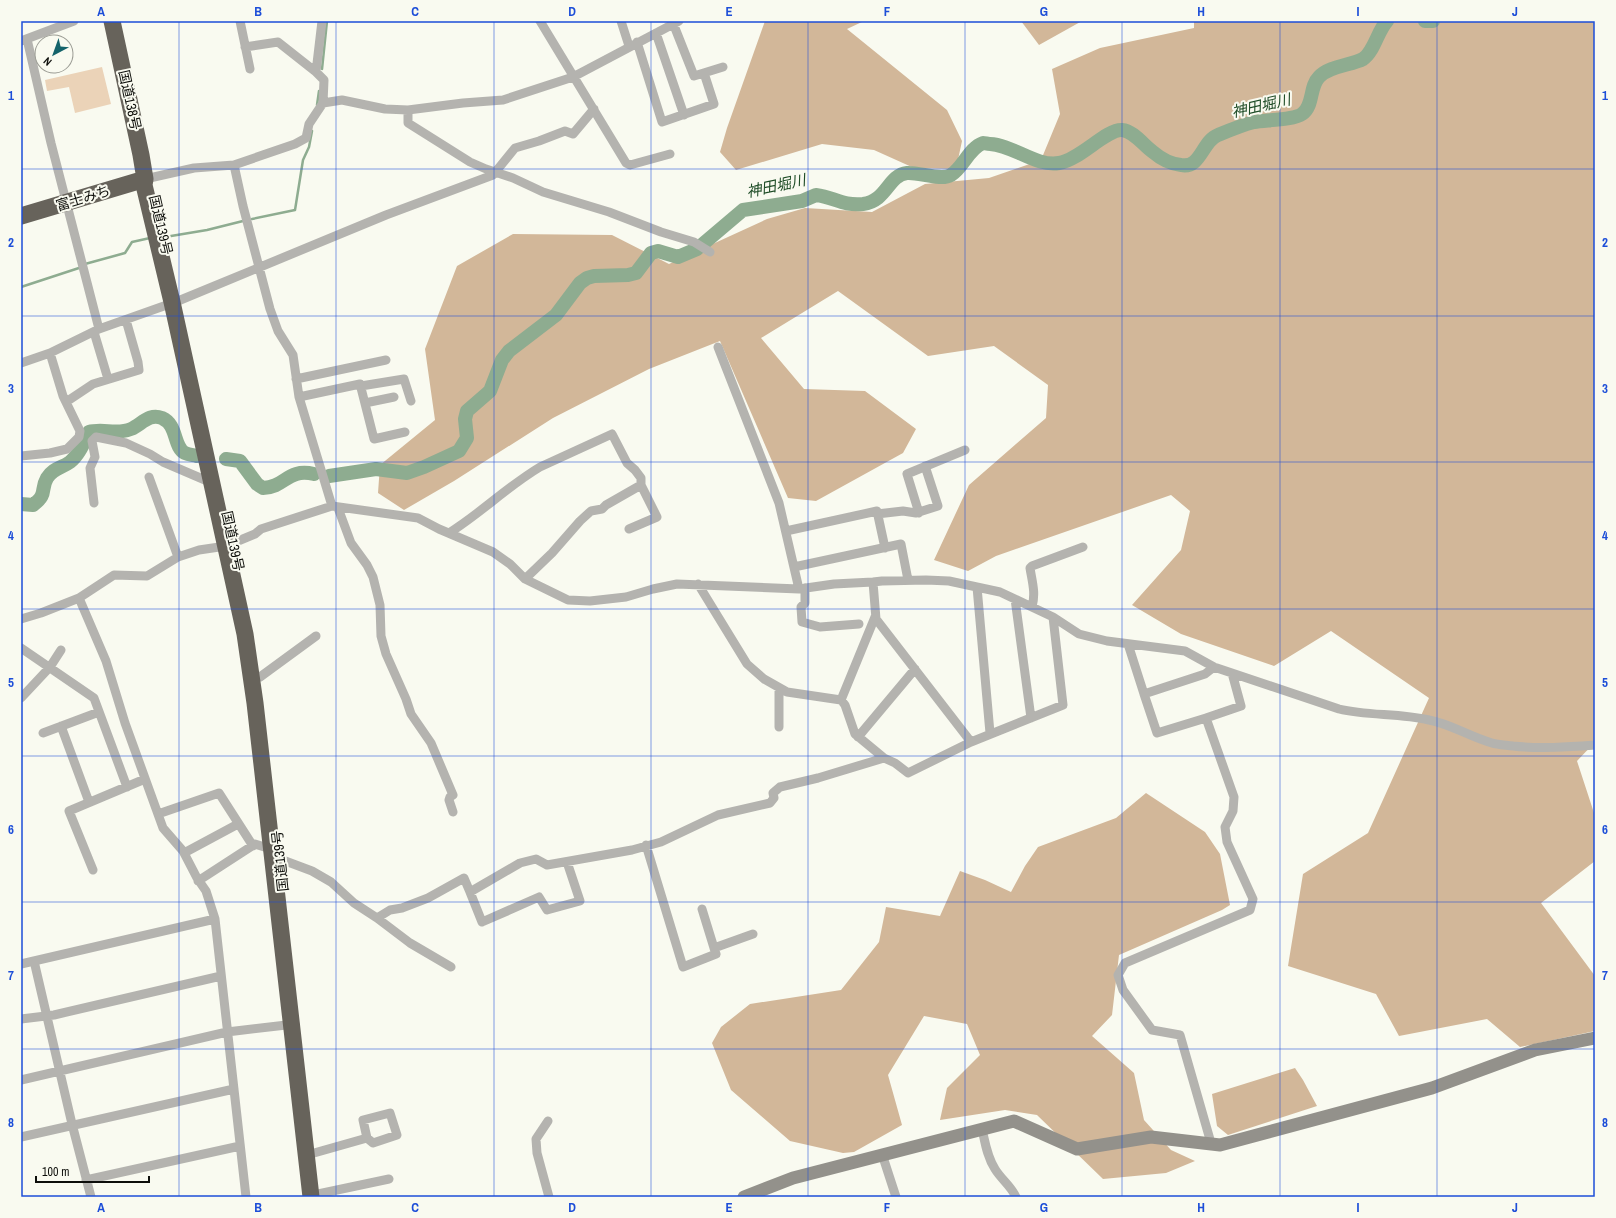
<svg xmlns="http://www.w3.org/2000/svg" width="1616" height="1218" font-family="'Archivo Narrow','Noto Sans JP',sans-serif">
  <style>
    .green { fill: #ebd3b8 }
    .forest { fill: #d2b799 }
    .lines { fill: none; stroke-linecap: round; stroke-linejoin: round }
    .stream { stroke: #8eac90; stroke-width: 2.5 }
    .river { stroke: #8eac90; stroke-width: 14 }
    .street { stroke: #b4b3af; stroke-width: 9 }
    .secondary { stroke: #93918b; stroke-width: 13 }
    .highway { stroke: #67635b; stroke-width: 17 }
    .grid { fill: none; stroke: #1d4ed8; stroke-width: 1; stroke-opacity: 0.55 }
    .labels { text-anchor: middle; stroke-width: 4; stroke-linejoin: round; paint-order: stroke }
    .street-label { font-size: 14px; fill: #0d0e0a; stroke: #f9faf0 }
    .water-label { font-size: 15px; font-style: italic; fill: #1e4c26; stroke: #f9faf0 }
    .neatline { fill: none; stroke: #1d4ed8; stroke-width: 1.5 }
    .grid-label { font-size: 13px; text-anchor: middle; font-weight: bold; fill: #1d4ed8 }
  </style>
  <rect width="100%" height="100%" fill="#f9faf0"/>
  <path class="green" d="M102,67l9,37 -36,9 -6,-26 -22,4 -2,-11z"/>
  <path class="forest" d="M765,21h99l-17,8 100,81 15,31 -6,28 -42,-1 -40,-18 -52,-6 -86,26 -16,-18 7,-24z
    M1021,21h61l-43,24z
    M1194,21h401v721l-18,19 18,55v45l-54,42 54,73v55l-75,16 -33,-28 -88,17 -23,-42 -88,-28 15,-92 65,-41 61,-135 -98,-67 -57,35 -93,-32 -49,-29 49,-55 9,-39 -19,-16 -175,61 -28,15 -34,-11 35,-75 77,-67 2,-33 -54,-39 -66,10 -90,-65 -77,47 43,51 61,2 51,38 -13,24 -87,48 -28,-3 -68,-157 -71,28 -96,49 -99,63 -50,29 -26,-17 2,-28 55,-45 -10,-71 32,-83 56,-32 99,1 57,29 98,-45 38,-11 67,4 53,-28 64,-6 52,-18 19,-46 -8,-45 48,-21 94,-20z
    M1146,793l59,39 15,22 10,51 -8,5 -103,45 -7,60 -20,21 42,37 10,47 27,30 24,11 -29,12 -63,6 -66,-64 -32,-5 -65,10 7,-32 33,-33 -13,-31 -43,-8 -36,59 14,50 -48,27 -11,1 -53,-12 -59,-51 -19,-47 9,-16 29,-23 91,-14 38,-48 7,-35 54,9 20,-45 25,9 26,12 14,-26 13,-19 78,-29z
    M1295,1068l8,12 14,26 -89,29 -11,-9 -5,-32z"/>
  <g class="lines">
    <path class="stream" d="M322,69l5,-48
      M317,105l2,-14
      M252,219l43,-9 8,-50 6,-13 3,-16
      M171,236l36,-6 36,-9
      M85,264l40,-11 7,-11 18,-4
      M21,287l61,-20"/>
    <path class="river" d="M1425,21h8
      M226,459l14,2 17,23 6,4c23,-1 24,-20 51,-14
      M329,476l47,-7 31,4 17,-6 35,-16 8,-13 -2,-19 2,-8 23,-20 12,-31 7,-9 47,-36 24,-32 7,-5 7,-2 34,-1 8,-2 15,-20 7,-2 20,6 19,-8 46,-39 59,-9 14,-6c18,2 26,11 47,9 24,-3 25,-29 44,-31 12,-1 34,8 44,2 12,-7 18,-27 32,-32 2,0 4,1 7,1 23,1 46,23 69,19 21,-3 47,-34 63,-33 12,1 22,16 31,22 7,6 18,12 28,13 20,4 21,-24 37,-30 12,-5 24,-10 36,-13 11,-2 40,-2 48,-8 12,-8 7,-27 17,-37 9,-11 33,-12 44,-18 11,-7 15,-29 24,-38
      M21,504l12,1c15,-11 7,-15 14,-27 6,-10 15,-10 23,-16 9,-7 14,-20 19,-30 13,-4 29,3 42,-3 11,-5 18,-16 31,-11 16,7 11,29 23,35 4,2 9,2 12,3"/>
    <path class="street" d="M240,21l10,48
      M540,21l86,142 4,2 40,-11
      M621,21l8,25
      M673,23l21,53 29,-9
      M656,33l28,82
      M27,39l24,104 48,186
      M21,41l53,-20
      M637,42l25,80 52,-18 -10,-31
      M245,47l33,-5 38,30
      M323,103l19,-3 43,9 23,1 55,-7 40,-3 70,-23 106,-56
      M408,110v13l62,39 16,7 27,9 30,14 66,20 52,20 33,10 16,10
      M234,165l9,41 27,103 8,22 15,24 6,42 33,109
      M145,179l49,-11 40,-3 61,-21 11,-6 3,-14 14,-21 1,-23 -8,-8 6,-51
      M94,332l14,47
      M718,347l61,156 20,86
      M21,363l29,-10 49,-24 79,-28 208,-86 107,-40 22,-27 24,-7 26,-10 8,3 21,-25
      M296,379l90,-19
      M361,386l43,-7 7,22
      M299,397l61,-13 14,55 31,-7
      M66,402l27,-18 46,-14 -1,-8 -12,-42
      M365,403l29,-6
      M21,456l29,-3 17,-4 12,-12 1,-6 -17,-35 -13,-43
      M149,477l29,80
      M94,503l-4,-35 5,-11 -3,-16 4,-4 30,6 24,11 13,8 49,21
      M338,508l13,35 16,22 6,12 7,28 1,31 5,18 20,45 5,15 20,29 22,52 -3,2 -1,3 4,12
      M919,513l-12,-39 58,-24
      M877,514l26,-3 13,2 22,-7 -13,-40
      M786,531l91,-20 8,37
      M449,533c32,-20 59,-47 91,-66l72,-33 15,29 8,7 6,8v7l16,32 -28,12
      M794,567l107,-23 7,36
      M525,579l27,-26 28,-32 11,-10 11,-2 4,-4 35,-20
      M873,582l3,37 95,123
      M698,584l49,80 17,15 23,13 54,8 4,5 10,29 29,24 11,5 13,10 63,-31 92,-37 -10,-88
      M977,587l13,146
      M805,588v15l-4,4 1,15 18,5 39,-3
      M79,598l27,63 19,62 38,105 20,23 14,27 9,13 9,28 31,278
      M1015,599l16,119
      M1032,607c4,-14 0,-26 -2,-39l2,-2 51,-19
      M21,619l20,-6 38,-15 35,-23 33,1 31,-19 21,-7 27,-4 29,-12 6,-5 71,-23 86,12 21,11 54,23 17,12 15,15 43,21 22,1 36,-4 27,-8 24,-5 122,5 35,-5 39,-2 9,-1 44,-1 23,1 51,11 53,25 26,17 28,7 78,10 29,16 125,42c29,7 60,4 90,11 22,4 41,17 63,23 6,2 14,2 21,3 27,3 55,1 82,-1
      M1128,644l16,50
      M21,648l73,50 33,89
      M260,677l56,-41
      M779,688v39
      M21,698l29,-31 11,-17
      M841,700l34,-83
      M1206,718l-49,15 -13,-39 61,-20 9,-7
      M61,726l28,76
      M43,733l56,-21
      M858,737l57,-68
      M158,814l61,-21 34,53
      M646,845l37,122 33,-13 -2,-6 39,-14
      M184,853l54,-29
      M280,859l32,12 19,11 23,21 23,15 33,25 41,24
      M93,870l-24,-59 76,-32
      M198,881l57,-37 16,5
      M470,892l12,30 57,-25 8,13 33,-9 -13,-39
      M702,909l12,39
      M377,918l13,-8 12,-2 26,-10 36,-20 6,14 50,-29 16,-4 11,6 85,-15 29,-8 57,-27 52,-12 4,-5 -1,-5 7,-6 38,-9 66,-20
      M34,961l38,163 19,73
      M21,964l194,-45
      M21,1019l33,-4 167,-39
      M21,1080l206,-48 68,-8
      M548,1121l-12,18 1,14 12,44
      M982,1129c3,13 5,28 13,40 6,10 16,17 21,28
      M21,1137l213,-48
      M1211,1143l-31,-108 -28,-5 -29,-40 -5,-15 7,-12 125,-53 3,-11 -26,-57 -2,-15 8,-16 1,-14 -28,-79 35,-12 -9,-33
      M314,1153l53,-15 6,5 24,-8 -7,-22 -27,7 4,18
      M882,1154l14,43
      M86,1180l154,-34
      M318,1194l71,-15"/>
    <path class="secondary" d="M744,1197l49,-19 221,-57 63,28 74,-12 69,8 212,-57 103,-38 60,-12"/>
    <path class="highway" d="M112,21l29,134 4,24 -1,6 28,117 73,332 10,69 56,494
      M21,216l124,-37"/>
  </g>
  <path class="grid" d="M179,21v1176M336,21v1176M494,21v1176M651,21v1176M808,21v1176M965,21v1176M1122,21v1176M1280,21v1176M1437,21v1176M21,169h1574M21,316h1574M21,462h1574M21,609h1574M21,756h1574M21,902h1574M21,1049h1574"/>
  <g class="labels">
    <g class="street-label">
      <text transform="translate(130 100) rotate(78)" y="5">国道138号</text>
      <text transform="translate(83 198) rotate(-17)" y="5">富士みち</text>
      <text transform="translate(161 225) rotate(77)" y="5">国道139号</text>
      <text transform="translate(233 541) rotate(78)" y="5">国道139号</text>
      <text transform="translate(280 861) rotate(-96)" y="5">国道139号</text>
    </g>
    <g class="water-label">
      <text transform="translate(1261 106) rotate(-13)" y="5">神田堀川</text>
      <text transform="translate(776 186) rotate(-12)" y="5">神田堀川</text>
    </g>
  </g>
  <rect width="1616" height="1218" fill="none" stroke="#f9faf0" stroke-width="44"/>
  <g transform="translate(54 54) rotate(221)"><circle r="19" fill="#f9faf0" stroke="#9b9c94"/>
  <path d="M0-3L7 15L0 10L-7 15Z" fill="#14636a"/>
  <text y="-6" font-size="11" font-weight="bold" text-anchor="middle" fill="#0d0e0a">N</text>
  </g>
  <path d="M36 1176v6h113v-6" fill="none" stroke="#0d0e0a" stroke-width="2"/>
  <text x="42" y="1176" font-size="12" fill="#0d0e0a" stroke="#f9faf0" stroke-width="3" paint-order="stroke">100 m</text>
  <rect x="22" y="22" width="1572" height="1174" class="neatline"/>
  <g class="grid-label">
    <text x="101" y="16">A</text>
    <text x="258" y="16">B</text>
    <text x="415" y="16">C</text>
    <text x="572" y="16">D</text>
    <text x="729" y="16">E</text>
    <text x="887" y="16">F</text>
    <text x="1044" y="16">G</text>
    <text x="1201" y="16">H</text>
    <text x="1358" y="16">I</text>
    <text x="1515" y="16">J</text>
    <text x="11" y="100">1</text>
    <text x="1605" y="100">1</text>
    <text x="11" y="247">2</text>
    <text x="1605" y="247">2</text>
    <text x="11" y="393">3</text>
    <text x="1605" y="393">3</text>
    <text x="11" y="540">4</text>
    <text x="1605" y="540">4</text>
    <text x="11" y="687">5</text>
    <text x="1605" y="687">5</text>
    <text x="11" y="834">6</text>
    <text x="1605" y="834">6</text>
    <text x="11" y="980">7</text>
    <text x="1605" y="980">7</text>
    <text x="11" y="1127">8</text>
    <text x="1605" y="1127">8</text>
    <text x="101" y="1212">A</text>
    <text x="258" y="1212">B</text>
    <text x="415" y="1212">C</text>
    <text x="572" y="1212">D</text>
    <text x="729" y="1212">E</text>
    <text x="887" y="1212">F</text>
    <text x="1044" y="1212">G</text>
    <text x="1201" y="1212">H</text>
    <text x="1358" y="1212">I</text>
    <text x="1515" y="1212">J</text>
  </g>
</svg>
